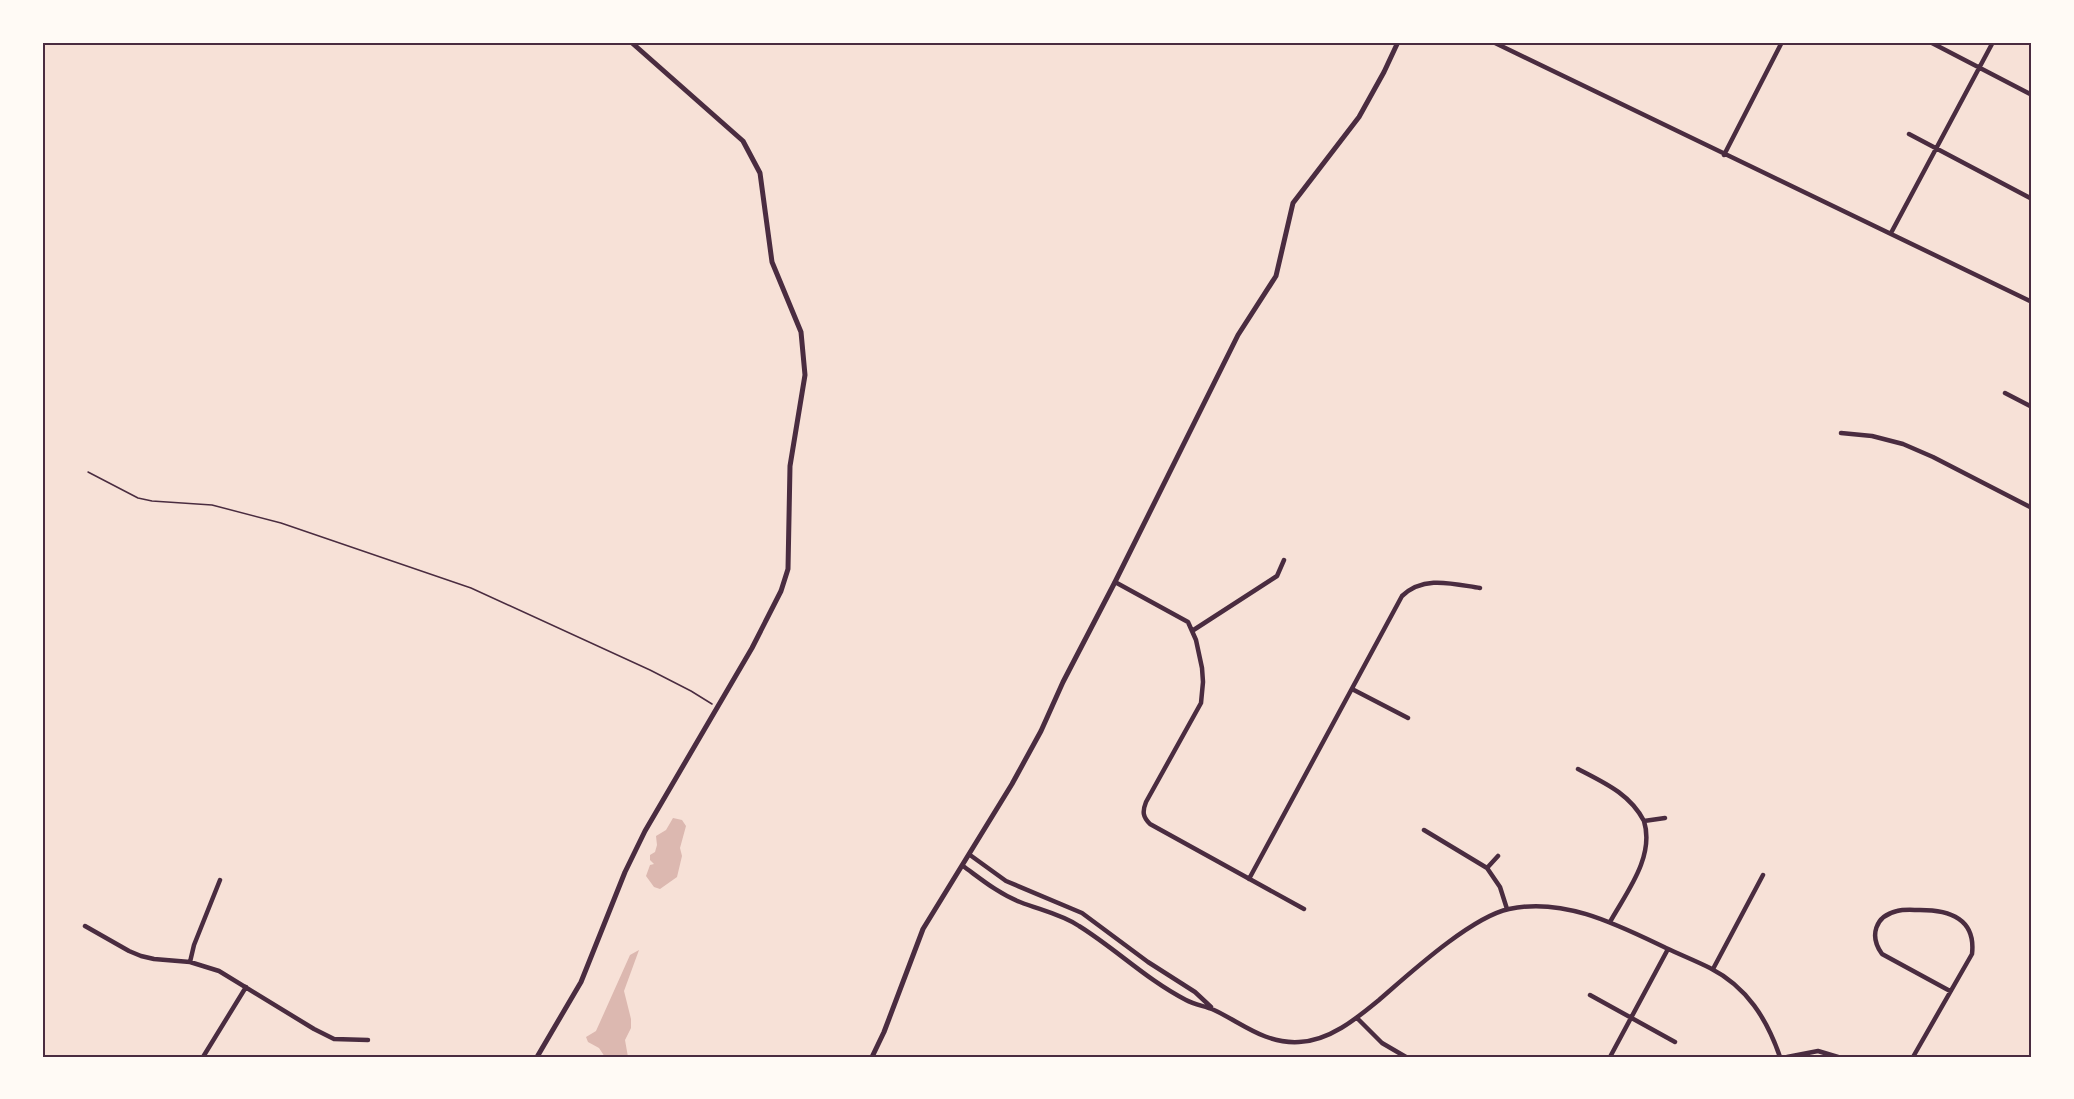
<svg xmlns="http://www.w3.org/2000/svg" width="2074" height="1099" font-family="'IBM Plex Sans',sans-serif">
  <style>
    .water { fill: #dcb8b0 }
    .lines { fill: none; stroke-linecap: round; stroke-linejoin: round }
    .path { stroke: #4a2c40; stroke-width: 1.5 }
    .minor { stroke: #4a2c40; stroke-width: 4.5 }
    .tertiary { stroke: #4a2c40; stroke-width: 5 }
    .neatline { fill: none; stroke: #4a2c40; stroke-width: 2 }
  </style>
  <rect width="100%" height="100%" fill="#f7e1d7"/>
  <path class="water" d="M673,818l9,2 4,6 -6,22 2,8 -5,21 -17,12 -6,-2 -8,-11 4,-11 4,-1 -4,-4v-5l5,-3 2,-7 -1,-9 10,-6z
    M639,950l-15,41 7,28v9l-6,12 3,17h-23l-6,-9 -11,-6 -2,-5 10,-6 34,-76z"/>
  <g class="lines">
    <path class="path" d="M88,472l50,26 14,3 60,4 69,18 190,65 179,82 41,21 21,13"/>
    <path class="minor" d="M1493,42c179,88 360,172 539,260
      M1930,42l102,53
      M1909,134l123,65
      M1724,155l58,-113
      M1891,233l102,-191
      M2005,393l27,14
      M1841,433l31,3 31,8 30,13 99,51
      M1115,582l73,40 8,18 6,28 1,14 -2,21 -55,99c-4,10 -3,15 4,22l154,85
      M1192,631l85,-55 7,-16
      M1352,689l56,29
      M1578,769c27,14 52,25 66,52l21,-3
      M1424,830l63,38 13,19 7,22
      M970,855l36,26 76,32 66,49 47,30 16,15
      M963,866c18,13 36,28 57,36 20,8 41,12 59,24 37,23 68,54 107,74 9,5 19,6 28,10 28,13 51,34 85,32 30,-1 57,-23 80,-42 30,-26 92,-83 130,-91 55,-12 109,16 157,39 15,7 30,13 44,20 37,19 57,51 70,89
      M1487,868l11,-12
      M1249,879l153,-283c22,-21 51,-12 78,-8
      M1610,922c16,-29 45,-65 34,-101
      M85,926l44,25 12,5 13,3 36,3 29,9 95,58 20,10 34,1
      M190,962l4,-17 26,-65
      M1713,969l50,-94
      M1590,995l85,47
      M1357,1018l25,25 24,14
      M203,1057l43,-70
      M1610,1057l58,-108
      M1787,1057l31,-6 20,6
      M1913,1057l59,-103c4,-35 -22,-44 -52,-44 -7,0 -16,-1 -23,1 -22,5 -28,25 -15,43l68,37"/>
    <path class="tertiary" d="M537,1057l44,-75 44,-110 20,-41 107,-183 29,-57 7,-22 2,-103 15,-91 -4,-43 -29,-70 -12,-89 -17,-32 -112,-99
      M872,1057l12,-25 39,-103 89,-145 29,-53 22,-49 52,-100 123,-247 38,-59 17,-73 66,-86 25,-45 14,-30"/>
  </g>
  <rect width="2074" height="1099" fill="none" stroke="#fffaf5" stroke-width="87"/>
  <rect x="44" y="44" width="1986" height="1012" class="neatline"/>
</svg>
